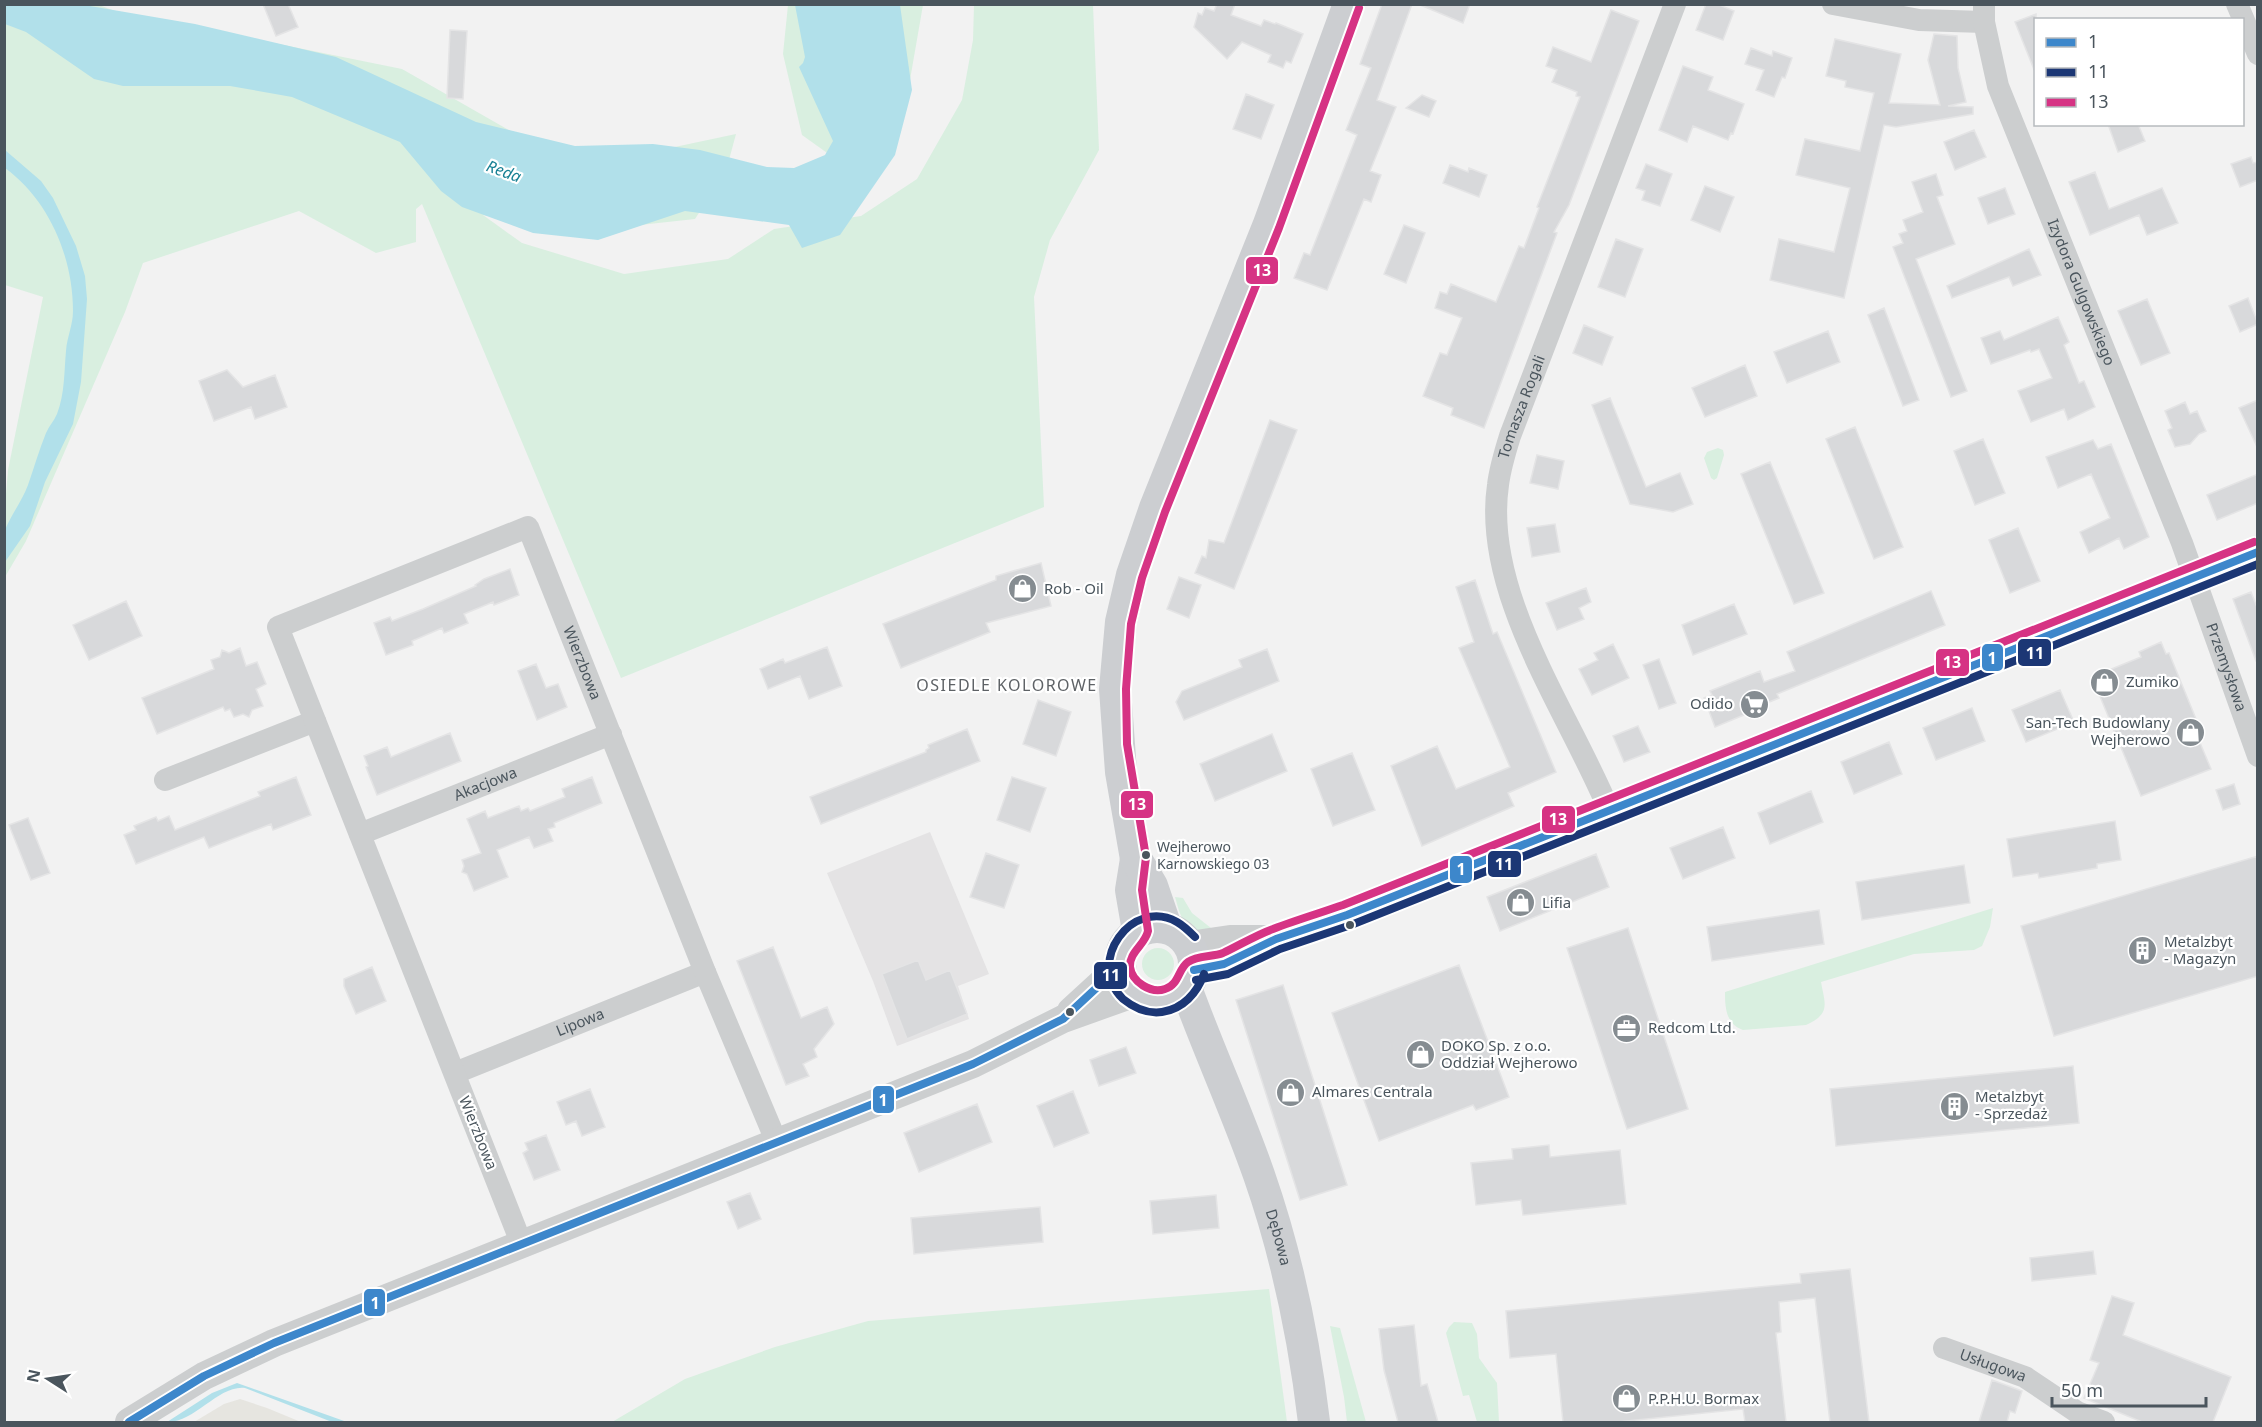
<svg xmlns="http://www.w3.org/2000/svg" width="2262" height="1427" font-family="'Noto Sans',sans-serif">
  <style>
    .commercial { fill: #e6e5e0 }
    .education { fill: #e4e3e4 }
    .green { fill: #d9efe0 }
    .water { fill: #b1e0ea }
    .building { fill: #d8d9db; stroke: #e4e4e5; stroke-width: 1.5 }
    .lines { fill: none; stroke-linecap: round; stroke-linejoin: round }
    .minor { stroke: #cccecf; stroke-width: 22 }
    .tertiary { stroke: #cccecf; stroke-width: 28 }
    .secondary { stroke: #ccced1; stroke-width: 32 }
    .bus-1-casing { stroke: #fff; stroke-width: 12 }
    .bus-2-casing { stroke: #fff; stroke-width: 12 }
    .bus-3-casing { stroke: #fff; stroke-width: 12 }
    .bus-1 { stroke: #3d87cb; stroke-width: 8 }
    .bus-2 { stroke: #1c3775; stroke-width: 8 }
    .bus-3 { stroke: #d63384; stroke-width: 8 }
    .bus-dot { fill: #4a555d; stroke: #fff; stroke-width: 2 }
    .labels { text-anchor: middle; stroke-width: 4.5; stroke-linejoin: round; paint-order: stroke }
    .bus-label { font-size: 14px; fill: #4a555d; stroke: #fff; text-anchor: start }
    .street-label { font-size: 15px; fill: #4a555d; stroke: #fff }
    .poi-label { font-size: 15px; fill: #4a555d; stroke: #fff; text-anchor: start }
    .water-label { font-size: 16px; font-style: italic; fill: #188094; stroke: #fff }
    .neighbourhood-label { font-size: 16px; letter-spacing: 1.5px; fill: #5e6266; stroke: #fff }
    .line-badge { stroke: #fff; stroke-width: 2 }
    .badge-label { font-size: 16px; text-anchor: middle; font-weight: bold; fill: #fff }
  </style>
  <rect width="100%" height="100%" fill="#f2f2f2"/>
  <path class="commercial" d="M240,1399l27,9 34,14h-107l30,-18z"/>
  <path class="education" d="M930,832l59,142 -31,12 11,33 -72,27 -24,-65 -46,-108z"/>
  <path class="green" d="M5,5h94l16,6 287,58 119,68 97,22 118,-25 -10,37 -31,48 -101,11 -111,-15 39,28 102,31 104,-15 46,-30 87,-13 56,-37 45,-79 11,-60 1,-35h119l6,145 -49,90 -16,57 10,210 -423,171 -199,-474 -6,5v33l-40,11 -77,-42 -156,52 -18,49 -99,229 -21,36 -1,-59 4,-48 35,-173 -38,-12z
    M788,5h135l-16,92 -63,68 -42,-30 -19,-81z
    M1718,448l5,2 1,5 -7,23 -3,2 -3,-2 -7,-20 3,-6z
    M1175,897l8,1 9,15 19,15 -11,4c-19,-9 -19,-15 -25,-35z
    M1993,908l-3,19 -8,19 -8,4 -60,4 -93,28c4,22 10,32 -15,43l-63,5c-17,-6 -18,-22 -18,-38z
    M1142 964a16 16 0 1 1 32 0a16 16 0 1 1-32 0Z
    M1269,1289l18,133h-675l73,-43 90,-32 93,-26z
    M1454,1322l18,1 5,11 2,24 18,25 2,39h-22l-8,-27 -6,1 -17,-63 3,-6z
    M1330,1326l10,2 26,94h-19l-3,-25z"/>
  <path class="water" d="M4,5h80l111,19 141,33 140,65 99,24 78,-2 47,6 67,17 27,1 31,-13 8,-14 -34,-74 4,-4 2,-6 -10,-52h105l12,85 -17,65 -55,80 -38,13 -13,-23 -104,-14 -87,29 -65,-7 -71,-26 -21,-16 -41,-49 -108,-45 -62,-11h-107l-29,-7 -68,-47 -21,-8z
    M5,150l36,31 12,17 23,48 9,30 2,23 -6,83 -8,42 -28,58 -15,44 -25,36c-1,-9 -3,-23 0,-32 6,-15 17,-29 23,-45 6,-17 11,-35 18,-52 3,-7 8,-12 11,-19 8,-21 7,-42 9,-63 1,-14 7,-26 7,-40 0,-54 -24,-111 -68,-143z
    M237,1383l110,39h-15l-87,-34c-27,-3 -50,35 -78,34l45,-29z"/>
  <path class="building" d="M263,4h25l10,23 -22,9z
    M1217,4h18l-4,11 30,11 3,-6 11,4 1,-1 27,11 -12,29 -5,-2 -3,7 -15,-6 3,-7 -29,-13 -15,17 -33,-32 4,-14 4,2 3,-7 9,3z
    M1382,4h30l-35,96 19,7 -26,64 11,4 -10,27 -7,-3 -37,91 -33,-12 10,-25 6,2 47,-120 -11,-5 25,-62 -11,-4z
    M1418,4h52l-7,19z
    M1706,4h11l17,7 -11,29 -27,-10z
    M1611,10l28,11 -70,184 -15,27 3,1 -73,195 -33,-13 2,-7 -30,-12 17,-43 7,2 15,-37 -27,-10 5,-16 7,2 4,-10 45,18 23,-56 5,2 15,-40 -2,-1 43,-110 -4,-1 1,-4 -25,-10 5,-12 -11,-4 7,-19 38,15z
    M2036,14v58h-1l-20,-50z
    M450,30l17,1 -4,68 -16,-1z
    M1934,34l23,2 1,32 8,34 -18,4 25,1v7l-77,13 -12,-2 -40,173 -74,-18 9,-41 55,13 16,-64 -54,-13 9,-36 55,12 14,-58 -29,-6 1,-6 -20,-5 9,-37 66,15 -12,49 51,2 -12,-45z
    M1751,48l21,8 1,-5 19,7 -7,20 -3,-1 -8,20 -18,-7 8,-20 -19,-6z
    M1683,66l30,11 -5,13 36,14 -11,30 -2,-1 -3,7 -35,-14 -6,16 -28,-12z
    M1246,94l28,11 -13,34 -28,-10z
    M1422,95l14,6 -7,16 -23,-9z
    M2108,124h30l7,17 -27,11z
    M1974,130l12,27 -31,13 -11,-28z
    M2251,157l2,6 5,-1v18l-18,7 -9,-23z
    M1646,164l26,10 -12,32 -18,-6 3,-9 -9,-3z
    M1450,165l18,7 1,-4 18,7 -8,22 -36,-14z
    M2095,172l14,37 53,-21 16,35 -31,12 -8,-20 -49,20 -21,-53z
    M1936,174l7,21 -6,2 18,47 -39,15 51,132 -16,6 -58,-150 10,-4 -4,-9 8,-3 -4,-11 20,-8 -11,-30z
    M1705,186l29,11 -14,35 -29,-12z
    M2005,188l10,26 -27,10 -10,-26z
    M1404,225l21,8 -19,50 -22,-9z
    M1616,239l27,10 -18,48 -27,-10z
    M2029,249l12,26 -28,11 -4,-9 -57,21 -5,-12z
    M2248,298l10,26 -18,8 -11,-26z
    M2147,299l23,54 -29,12 -23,-54z
    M1884,308l35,92 -16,6 -35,-91z
    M2058,317l11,25 -5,3 15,38 5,-2 11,26 -27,13 -4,-11 -33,13 -13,-31 34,-13 -13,-29 -8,3 -1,-2 -39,14 -10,-26 19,-7 4,9z
    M1584,325l29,12 -11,28 -29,-12z
    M1828,331l12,31 -53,21 -13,-31z
    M1745,365l12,31 -52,21 -13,-29z
    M227,370l16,17 32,-12 12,32 -32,12 -4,-12 -37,14 -15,-40z
    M1610,398l36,89 34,-14 13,31 -20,8 -43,-8 -38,-99z
    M2258,400v49l-19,-41z
    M2185,402l5,12 7,-3 9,20 -7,3 -9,10 -15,3 -7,-17 4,-2 -7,-17z
    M1270,420l27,10 -63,159 -39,-16 7,-17 4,2 3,-18 15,3z
    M1855,427l48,120 -29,12 -48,-120z
    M1983,439l22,54 -30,12 -21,-54z
    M2093,440l5,9 13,-5 38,93 -25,12 -5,-11 -30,15 -9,-21 30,-14 -19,-44 -33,14 -12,-31z
    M1537,455l27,6 -6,28 -28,-6z
    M1770,462l54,131 -30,11 -53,-130z
    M2258,474v29l-41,17 -10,-25z
    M1555,524l5,28 -28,5 -5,-29z
    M2018,528l22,53 -30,12 -21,-53z
    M1041,563l10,43 -65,17 4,9 -89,36 -18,-44 113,-44v-4z
    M510,569l9,26 -25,10 -1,-3 -29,12 4,9 -24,10 -2,-5 -30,13 1,4 -27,10 -12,-32 16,-6 2,4 31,-12 53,-23 -1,-1 9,-6z
    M1179,577l22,8 -12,33 -22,-9z
    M1475,580l18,54 4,-2 59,140 -48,21 6,13 -92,40 -31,-80 46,-20 19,43 54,-22 -51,-119 15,-6 -18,-55z
    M1586,588l5,14 -12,6 5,11 -27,11 -11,-27z
    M1931,591l14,34 -168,69 2,4 -17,7 1,2 -48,20 -11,-29 8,-3 -2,-4 50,-20 4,11 31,-11 -8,-19z
    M2251,592l7,18v51h-2l-23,-62z
    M126,601l16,35 -53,24 -16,-35z
    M1734,604l13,30 -54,21 -11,-30z
    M2161,642l5,12 3,-1 34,83 -5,2 13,31 -70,27 -49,-119 49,-20 -2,-5z
    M1613,644l16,34 -37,17 -13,-26 19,-9 -4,-7z
    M827,647l15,39 -33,13 -9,-23 -32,13 -8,-20 23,-10 2,4z
    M240,648l6,18 11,-4 9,22 -10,5 7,17 -11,4 -3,7 -6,-3 -9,3 -4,-8 -5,2 -2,-4 -66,27 -15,-36 72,-29 -3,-9 9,-3 2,-7 7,3z
    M1267,649l12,32 -95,39 -8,-18 6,-11 60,-24 -3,-7z
    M1659,659l17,44 -17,6 -16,-44z
    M536,664l10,24 12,-4 9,23 -30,13 -19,-49z
    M2060,690l14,32 -48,20 -14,-32z
    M1038,700l33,12 -15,44 -33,-12z
    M1972,708l13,33 -49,19 -13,-32z
    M1638,726l12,26 -26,10 -11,-26z
    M967,729l13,32 -159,63 -11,-27 116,-45v-2l3,-2 -1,-3z
    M450,733l11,28 -84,34 -11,-28 2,-1 -4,-10 23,-9 4,10z
    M1272,734l15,37 -72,30 -15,-37z
    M1889,742l13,32 -48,20 -13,-32z
    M1352,753l23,57 -42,16 -22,-57z
    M296,777l15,38 -38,15 -2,-6 -62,24 -5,-11 -68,27 -12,-29 12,-5 -2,-4 22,-9 2,4 11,-5 6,14 85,-34 -2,-4z
    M592,777l10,26 -48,20 1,4 -7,2 5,12 -19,7 -5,-11 -32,13 11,27 -34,14 -7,-17 -5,-2 2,-6 -2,-6 19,-7 -14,-34 18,-8 3,7 31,-12 2,5 7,-3 2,3 35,-14 -3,-8z
    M1012,777l34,11 -16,44 -33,-12z
    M2234,784l6,20 -17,6 -7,-20z
    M1811,791l12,31 -53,22 -12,-31z
    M28,818l22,55 -19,7 -22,-55z
    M2115,821l6,39 -24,4v4l-35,6 -23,4 -1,-5 -25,4 -6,-38z
    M1723,827l12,31 -52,21 -13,-31z
    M986,853l33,12 -15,43 -34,-11z
    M1596,854l13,33 -109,44 -13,-34z
    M2258,856v120l-204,60 -33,-110z
    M1964,865l6,38 -108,17 -6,-38z
    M1819,910l5,34 -112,17 -5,-34z
    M1628,928l60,181 -61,20 -60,-181z
    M773,947l28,71 26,-11 7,17 -20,25 3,8 -14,7 6,12 -23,9 -49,-124z
    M918,960l8,20 24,-10 17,44 -60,25 -25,-65z
    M1459,965l50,132 -33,13 -3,-5 -94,36 -47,-128z
    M372,967l14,34 -30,13 -12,-28v-7z
    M1283,985l64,200 -47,15 -64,-200z
    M1126,1047l10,26 -37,13 -9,-26z
    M2073,1066l6,57 -243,23 -6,-57z
    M590,1089l15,38 -23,9 -6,-15 -10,4 -9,-23z
    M1073,1091l16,42 -35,14 -17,-41z
    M977,1104l15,38 -73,30 -15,-39z
    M546,1135l14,35 -26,10 -11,-27 5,-3 -3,-7z
    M1549,1145l1,12 70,-7 6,54 -103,11 -2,-15 -45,5 -5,-42 42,-4 -1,-10z
    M750,1193l11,26 -23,10 -11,-27z
    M1216,1195l3,33 -66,6 -3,-33z
    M1040,1207l3,35 -129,12 -3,-36z
    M2093,1251l3,23 -64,7 -2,-23z
    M1850,1269l19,153h-39l-15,-124 -36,4 2,30 -5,1 10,89h-41l-2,-13 -126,13h-54l-7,-68 -46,4 -4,-47 295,-28 -1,-9z
    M2112,1296l22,7 -11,32 108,42 -18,45h-71l-58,-24 15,-35 -9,-3z
    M1414,1325l7,61 6,-2 11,38h-40l-14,-52 -5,-41z
    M1992,1380l30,11 -7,22 -5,-2 -3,11h-28z"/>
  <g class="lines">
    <g class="minor">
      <path d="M1833,4l86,16 65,2"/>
      <path id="s1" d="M1984,4v18l14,64 184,457 76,213"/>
      <path d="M2237,4l21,50"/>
      <path d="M165,780l150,-59"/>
      <path id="s2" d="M1609,810c-40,-97 -127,-216 -111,-325 2,-17 7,-33 12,-49l165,-432"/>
      <path id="s3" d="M360,834l251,-100"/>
      <path id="s4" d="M455,1073l250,-101"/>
      <path id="s5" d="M522,1245l-244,-618 250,-100 177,445 72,171"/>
      <path id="s6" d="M1944,1348l81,29 52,35 27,10"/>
    </g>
    <path class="tertiary" d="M1189,945l41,-6h41
      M1194,970l30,-6 52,-25 71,-24 911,-363
      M1071,1011l48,-44
      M129,1422l75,-46 70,-33 699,-279 90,-45 70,-25"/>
    <g class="secondary">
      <path d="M1136,859l-5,31 7,41"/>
      <circle cx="1157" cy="964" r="37"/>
      <path d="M1166,927l-14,-41 -16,-27 -15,-87 -6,-83 6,-67 11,-47 23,-67 114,-284 80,-220"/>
      <path id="s7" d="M1186,988c23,63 51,124 73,187 28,80 45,163 55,247"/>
    </g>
    <defs>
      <path id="bus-1" d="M1194,970l30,-6 52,-25 71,-24 911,-363
        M129,1422l75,-46 70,-33 699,-279 90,-45 56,-52"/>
      <path id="bus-2" d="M1195,937c-5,-5 -11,-11 -18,-15 -45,-25 -92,40 -54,77 11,9 24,15 39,13 21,-3 35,-19 42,-38
        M1196,980l32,-6 52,-25 71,-24 907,-361"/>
      <path id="bus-3" d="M1359,8l-80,220 -114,284 -23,66 -11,46 -5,65 1,55 19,113 -4,33 6,41c-3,14 -19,21 -18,36 2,15 21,27 35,22 14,-4 13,-20 23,-27 9,-7 25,-5 35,-9 17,-8 33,-18 50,-24 23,-9 47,-16 70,-24l911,-363"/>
    </defs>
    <use href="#bus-1" class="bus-1-casing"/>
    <use href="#bus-2" class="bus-2-casing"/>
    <use href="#bus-3" class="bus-3-casing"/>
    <use href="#bus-1" class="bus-1"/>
    <use href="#bus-2" class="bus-2"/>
    <use href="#bus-3" class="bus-3"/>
  </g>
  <defs>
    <symbol id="shop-disc" viewBox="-11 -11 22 22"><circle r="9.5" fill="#858c91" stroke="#fff"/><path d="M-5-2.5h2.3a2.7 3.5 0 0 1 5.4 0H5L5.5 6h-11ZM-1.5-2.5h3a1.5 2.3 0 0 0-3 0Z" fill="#fff"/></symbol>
    <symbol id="supermarket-disc" viewBox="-11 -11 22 22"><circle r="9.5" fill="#858c91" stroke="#fff"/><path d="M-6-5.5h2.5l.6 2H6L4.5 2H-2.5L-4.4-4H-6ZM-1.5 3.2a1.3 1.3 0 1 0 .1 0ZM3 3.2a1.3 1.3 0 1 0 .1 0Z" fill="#fff"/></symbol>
    <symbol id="building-disc" viewBox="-11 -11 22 22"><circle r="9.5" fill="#858c91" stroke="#fff"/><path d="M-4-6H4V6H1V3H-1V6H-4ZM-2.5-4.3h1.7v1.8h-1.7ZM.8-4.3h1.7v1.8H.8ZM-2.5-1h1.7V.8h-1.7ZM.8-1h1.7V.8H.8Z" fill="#fff"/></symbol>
    <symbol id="office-disc" viewBox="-11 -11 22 22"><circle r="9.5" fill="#858c91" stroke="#fff"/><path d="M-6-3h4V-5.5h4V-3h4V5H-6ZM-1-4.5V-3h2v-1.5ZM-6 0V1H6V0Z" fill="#fff"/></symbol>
  </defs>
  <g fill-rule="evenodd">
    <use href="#shop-disc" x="1006" y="572" width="33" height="33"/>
    <use href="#shop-disc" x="2088" y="666" width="33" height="33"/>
    <use href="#supermarket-disc" x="1738" y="688" width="33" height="33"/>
    <use href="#shop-disc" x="2174" y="716" width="33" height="33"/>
    <use href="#shop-disc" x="1504" y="886" width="33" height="33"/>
    <use href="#building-disc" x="2126" y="934" width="33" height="33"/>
    <use href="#office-disc" x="1610" y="1012" width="33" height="33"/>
    <use href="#shop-disc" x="1404" y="1038" width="33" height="33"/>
    <use href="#shop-disc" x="1274" y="1076" width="33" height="33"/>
    <use href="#building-disc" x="1938" y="1090" width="33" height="33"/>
    <use href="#shop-disc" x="1610" y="1382" width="33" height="33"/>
  </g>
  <g class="bus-dot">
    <circle cx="1146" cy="855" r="5"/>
    <circle cx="1350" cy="925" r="5"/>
    <circle cx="1070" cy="1012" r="5"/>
  </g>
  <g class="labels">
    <g class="bus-label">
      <text x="1157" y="852">Wejherowo<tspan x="1157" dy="17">Karnowskiego 03</tspan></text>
    </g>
    <g class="street-label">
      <text dy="5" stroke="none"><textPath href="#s1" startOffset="306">Izydora Gulgowskiego</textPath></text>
      <text dy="5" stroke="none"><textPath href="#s2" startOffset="430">Tomasza Rogali</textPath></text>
      <text dy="5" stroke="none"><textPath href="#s5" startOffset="1080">Wierzbowa</textPath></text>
      <text dy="5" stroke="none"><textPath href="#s1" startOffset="708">Przemysłowa</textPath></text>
      <text dy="5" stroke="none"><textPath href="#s3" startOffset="135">Akacjowa</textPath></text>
      <text dy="5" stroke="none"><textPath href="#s4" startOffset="135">Lipowa</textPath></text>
      <text transform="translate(478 1133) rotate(68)" y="5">Wierzbowa</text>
      <text dy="5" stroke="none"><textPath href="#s7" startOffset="266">Dębowa</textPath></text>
      <text dy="5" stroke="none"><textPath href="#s6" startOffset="52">Usługowa</textPath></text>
    </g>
    <g class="poi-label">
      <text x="1044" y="594">Rob - Oil</text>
      <text x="2126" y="687">Zumiko</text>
      <text x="1733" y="709" text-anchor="end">Odido</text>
      <text x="2170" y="728" text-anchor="end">San-Tech Budowlany<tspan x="2170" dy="17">Wejherowo</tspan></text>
      <text x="1542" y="908">Lifia</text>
      <text x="2164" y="947">Metalzbyt<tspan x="2164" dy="17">- Magazyn</tspan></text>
      <text x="1648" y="1033">Redcom Ltd.</text>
      <text x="1441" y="1051">DOKO Sp. z o.o.<tspan x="1441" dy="17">Oddział Wejherowo</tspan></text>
      <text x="1312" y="1097">Almares Centrala</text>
      <text x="1975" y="1102">Metalzbyt<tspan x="1975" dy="17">- Sprzedaż</tspan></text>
      <text x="1648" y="1404">P.P.H.U. Bormax</text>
    </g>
    <g class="water-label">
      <text transform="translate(504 171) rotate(20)" y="6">Reda</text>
    </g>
    <g class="neighbourhood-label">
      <text x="1007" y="691">OSIEDLE KOLOROWE</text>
    </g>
  </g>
  <g class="line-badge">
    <rect x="1245" y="256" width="34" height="29" rx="6" fill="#d63384"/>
    <rect x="2017" y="638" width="35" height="29" rx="6" fill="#1c3775"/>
    <rect x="1981" y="643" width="23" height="29" rx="6" fill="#3d87cb"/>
    <rect x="1935" y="648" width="35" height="29" rx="6" fill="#d63384"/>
    <rect x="1120" y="790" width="34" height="29" rx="6" fill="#d63384"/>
    <rect x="1541" y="805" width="35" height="29" rx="6" fill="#d63384"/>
    <rect x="1487" y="850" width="35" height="28" rx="6" fill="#1c3775"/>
    <rect x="1449" y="855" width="24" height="29" rx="6" fill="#3d87cb"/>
    <rect x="1093" y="961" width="35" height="29" rx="6" fill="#1c3775"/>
    <rect x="872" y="1085" width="23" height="29" rx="6" fill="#3d87cb"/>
    <rect x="363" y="1288" width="23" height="29" rx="6" fill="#3d87cb"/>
  </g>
  <g class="badge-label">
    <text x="1262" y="276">13</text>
    <text x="2035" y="659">11</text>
    <text x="1992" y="664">1</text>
    <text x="1952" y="668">13</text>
    <text x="1137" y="810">13</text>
    <text x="1558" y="825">13</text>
    <text x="1504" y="870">11</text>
    <text x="1461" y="875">1</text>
    <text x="1111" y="981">11</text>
    <text x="883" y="1106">1</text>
    <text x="375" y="1309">1</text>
  </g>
  <rect width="2262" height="1427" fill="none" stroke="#4a555d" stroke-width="12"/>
  <rect x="2034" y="18" width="210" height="108" fill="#ffffff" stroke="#b7bbbe" stroke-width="1.5"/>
  <rect x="2046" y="38" width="30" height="9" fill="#3d87cb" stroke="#b7bbbe" stroke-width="1.5"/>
  <text x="2088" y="48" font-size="18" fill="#4a555d">1</text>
  <rect x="2046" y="68" width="30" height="9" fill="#1c3775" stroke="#b7bbbe" stroke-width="1.5"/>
  <text x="2088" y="78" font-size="18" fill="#4a555d">11</text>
  <rect x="2046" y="98" width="30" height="9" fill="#d63384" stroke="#b7bbbe" stroke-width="1.5"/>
  <text x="2088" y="108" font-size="18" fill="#4a555d">13</text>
  <g transform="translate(48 1379) rotate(282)" stroke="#ffffff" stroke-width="4.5" paint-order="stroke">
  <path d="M0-4.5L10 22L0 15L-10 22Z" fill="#4a555d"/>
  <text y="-9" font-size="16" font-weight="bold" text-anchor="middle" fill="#4a555d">N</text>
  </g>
  <path d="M2052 1397v9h154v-9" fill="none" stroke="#4a555d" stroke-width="3"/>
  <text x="2061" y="1397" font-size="18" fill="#4a555d" stroke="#ffffff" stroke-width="4.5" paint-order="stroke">50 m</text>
</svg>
